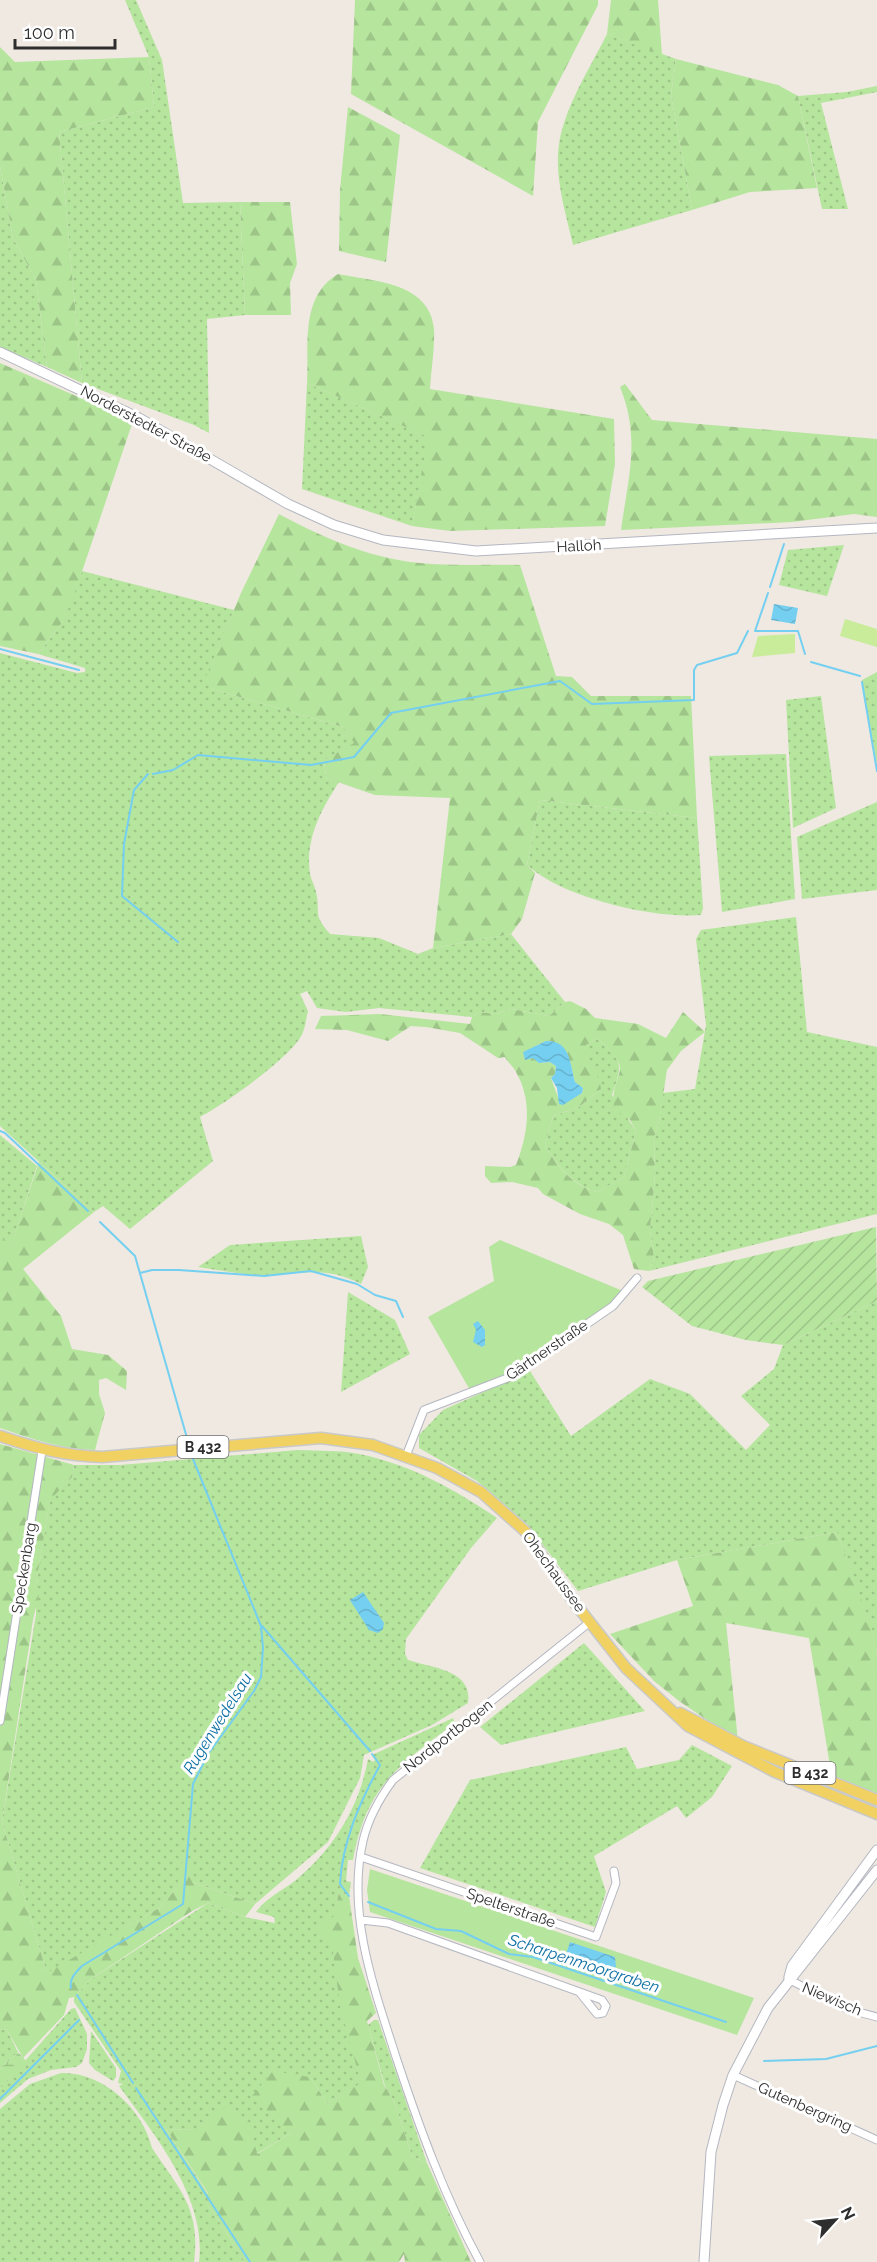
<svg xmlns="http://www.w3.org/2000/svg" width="877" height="2262" font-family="Raleway,sans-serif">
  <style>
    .grass { fill: url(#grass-dots) }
    .forest { fill: url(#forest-firs); fill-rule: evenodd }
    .wetland { fill: url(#wetland-marsh) }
    .park { fill: #b6e59e }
    .garden { fill: url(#garden-furrows) }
    .pitch { fill: #c9ec9a }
    .water { fill: url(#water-waves) }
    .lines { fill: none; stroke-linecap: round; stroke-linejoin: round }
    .stream { stroke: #75cff0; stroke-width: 2 }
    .street-casing { stroke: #b4b7c1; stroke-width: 9 }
    .secondary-casing { stroke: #b4b7c1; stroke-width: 11 }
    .primary-casing { stroke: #c9c9c9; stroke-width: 13 }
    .street { stroke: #fff; stroke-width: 7 }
    .secondary { stroke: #fff; stroke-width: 9 }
    .primary { stroke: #f2d163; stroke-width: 10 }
    .labels { text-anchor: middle; stroke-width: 6; stroke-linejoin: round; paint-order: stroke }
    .shield { fill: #fff; stroke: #6d6d6d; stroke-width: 1.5 }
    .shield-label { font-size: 14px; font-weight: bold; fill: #2e2e2e }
    .street-label { font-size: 15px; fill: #2e2e2e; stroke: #fff }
    .water-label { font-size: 16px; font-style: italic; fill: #0d6fa3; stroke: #fff }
  </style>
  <defs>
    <pattern id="grass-dots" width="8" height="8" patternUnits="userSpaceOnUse" patternTransform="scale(1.5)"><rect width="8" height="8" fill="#b6e59e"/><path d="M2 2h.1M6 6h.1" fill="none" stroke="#9dc588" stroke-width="1.8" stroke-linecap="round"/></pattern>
    <pattern id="forest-firs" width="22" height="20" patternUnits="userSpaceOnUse" patternTransform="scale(1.5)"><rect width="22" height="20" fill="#b6e59e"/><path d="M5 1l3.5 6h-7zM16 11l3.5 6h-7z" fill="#9dc588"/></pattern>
    <pattern id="wetland-marsh" width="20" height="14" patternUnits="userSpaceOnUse" patternTransform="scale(1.5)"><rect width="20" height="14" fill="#b6e59e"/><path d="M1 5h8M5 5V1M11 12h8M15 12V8" fill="none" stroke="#9dc588"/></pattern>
    <pattern id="garden-furrows" width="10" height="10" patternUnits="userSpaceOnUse" patternTransform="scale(1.5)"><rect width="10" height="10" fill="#b6e59e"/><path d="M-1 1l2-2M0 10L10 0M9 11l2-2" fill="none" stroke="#9dc588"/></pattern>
    <pattern id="water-waves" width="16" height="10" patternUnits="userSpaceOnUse" patternTransform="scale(1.5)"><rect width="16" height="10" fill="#75cff0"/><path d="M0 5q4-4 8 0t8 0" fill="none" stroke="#66b2ce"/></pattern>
  </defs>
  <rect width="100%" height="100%" fill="#efe9e1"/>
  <path class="grass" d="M125,0h11l26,60 21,143 57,-1 5,113 -38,4 2,114 -15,-8 -112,-42 -23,-251 95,-25 -5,-50z
    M607,34l69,25 -5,36 21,115 -119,35c-7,-31 -19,-68 -14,-101 6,-38 31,-76 48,-110z
    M877,86v6l-56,11 27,106h-26l-24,-113 49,-4z
    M0,166l13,72 23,42 11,87 -47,-20z
    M307,383l122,54 -17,89 -110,-37z
    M844,545l-17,51 -48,-11 9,-35z
    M82,571l152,39 -29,71 7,8 131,38 12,16 -31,18 2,17 13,4c-18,28 -34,57 -29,92 1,6 5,12 6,18 5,23 -4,21 14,42l49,4 39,16 15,-6 78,-14 54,68 -16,14 -38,-7 -15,5 -17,-2 -7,5 -93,-9 -33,4 -29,-4 -10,-17 -7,3 8,17c-2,8 -3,20 -8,27 -15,23 -75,66 -100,79l13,44 -83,68 -27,-23 -9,6 -94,-86v-473l77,20 8,-1v-4l-47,-14 23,-30z
    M877,672v93l-15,-85z
    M821,696l15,112 -43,20 -7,-128z
    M786,754l9,145 -73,13 -13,-156z
    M540,800l157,18 6,90 -2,7c-47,4 -138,-17 -174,-50z
    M877,802v88l-75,9 -5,-62z
    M796,917l11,115 70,15v167l-228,57 5,-13 -4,-28 5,-55 -1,-37 5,-16 4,-29 32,-4 11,-64 -10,-86 5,-9z
    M598,1039c25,22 25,24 14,56l24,36 -12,46 -27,15c-23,-6 -40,-26 -52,-47l8,-29 26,-9 22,-18 -15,-31v-13z
    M0,1135l37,31 -26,80 -11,-10z
    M361,1236l7,31 -7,17c-39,-20 -62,-8 -102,-9 -20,-1 -41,-5 -61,-8l32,-22z
    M348,1292l47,28 15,34 -69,38z
    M877,1301v355l-3,-19 -37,-105 -160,28 -99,31 -51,-67 -50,-43 -58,-33v-13l24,-25 87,-39 41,65 79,-57 40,15 56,56 24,-25 -29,-29 33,-27 9,-24z
    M298,1450c20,1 41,0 61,4 51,10 95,35 138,64l-26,30 -65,91 -1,15 3,6c25,8 65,10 60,43l-36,22 -68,30 -4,23 -32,64 -73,62 -63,-22v-22l-16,29 -17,19 -109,64 -4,-2 -44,-148 34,-208v-30l14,-85 22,-22 2,-12h46z
    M584,1643l61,68 -144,34 -21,-18z
    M453,1718l2,5c-56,42 -89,63 -102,137h-5l-2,21 5,1 -2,14 -10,-4c-14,66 5,128 23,191l-35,20 -17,-26 -19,56 -35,21 -61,-24 -29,-1 42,65 -3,6 40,62h-46c8,-63 -44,-127 -80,-176l4,-2 -5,-1 3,-12 -47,-69v-5l17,-18 117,-76 37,14 30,6 -1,-6 -18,-5c11,-15 26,-21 40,-32 38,-32 63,-72 72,-121l5,3 2,-2 -3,-5z
    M692,1745l40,21 -20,31 -26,21 -9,-12 -83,50 12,36 -11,35 -175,-59 50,-88 156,-33 11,22 42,-9z
    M75,2008l12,26v15l-5,14 -6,4 -25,3 -23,9 -28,24v-14l71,-80z
    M374,2020h4l49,143 -15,-7 -18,-55 -9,-15 -17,-61z
    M0,2029l7,1 11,22 -18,17z
    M91,2031l25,37v9l-3,4 -18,-11 -6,-7z
    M61,2073c41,-2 82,36 91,75 27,41 49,60 42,114h-194v-153l30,-25z"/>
  <path class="forest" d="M355,0h243v5l-60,117 -5,74 -182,-102z
    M611,0h47l4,55 -55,-21z
    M0,47l15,15 134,-5 5,50 -95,25 23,251 -35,-16 -11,-87 -23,-42 -13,-72z
    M676,59l102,26 20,11 19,92 -67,4 -58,18 -21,-115z
    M348,107l52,28 -14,127 -47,-11 1,-61z
    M240,202h50l7,62 -7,19 1,32h-46z
    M338,274c34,7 92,8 96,55 1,20 -3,40 -4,60l184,30 1,45 -10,62 -155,5 -38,-5 16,-89 -121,-54c2,-40 -7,-86 31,-109z
    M0,363l83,36 49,25 -60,177 -11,23 -23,30 -38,-8z
    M625,384l27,36 225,19v78l-23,-3 -62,8 -171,8c7,-52 20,-92 -1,-143z
    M279,514c39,21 81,40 125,47 38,6 78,3 116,4l36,111 16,1 19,19h100l6,122 -157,-18 -13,65 8,8 -13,46 -11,15 -78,14 17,-150 -75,-3 -49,-17 -2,-18 30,-17 -11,-16 -131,-38 -8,-8 37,-88z
    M570,1001l16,8 9,9 43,6 28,14 17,-26 22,20 -24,19 -14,19 -8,52 -5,16 1,37 -5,55 4,28 -5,13 -15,-2 -11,-34 -14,-11 -29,-10 -37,-20 -5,-6 -26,-6 -21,1 -6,-7v-10l25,1 6,-2c12,-31 17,-63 0,-93 -3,-6 -8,-9 -11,-15l-7,1 -38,-25 -34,-6 -15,-1 -23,15 -41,-11 -32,-1 6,-13 59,-2 90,10 2,-7 7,-5 17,2 15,-5 38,7 16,-14zM598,1039c41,36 11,29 16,70l16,11 6,11 -12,46 -27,15c-24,-6 -40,-26 -52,-47l8,-29 26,-9 22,-18c-1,-17 -15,-25 -15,-44zM546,1041c23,0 24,22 29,41l8,6 -1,5 -10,5 -14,-1 -7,-19 4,-4 1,-8 -6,-4 -11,1 -9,-14z
    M39,1162l55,50 -71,57 38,47 11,33 36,6 19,16 -1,19 -20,-12 -7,2v14l6,19 -10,37c-34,-1 -63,-11 -95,-22v-192l11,9z
    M0,1444l74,21 -2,12 -22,23 -14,84 3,10 -6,26 -31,202 44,148 4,1 109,-63 17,-19 7,-30h9v23l63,22 -10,13 -37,-14 -16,8 -101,68 -17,18 -5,1 -5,17 -41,43 -16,-28 -7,-1z
    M837,1532l38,105 2,19v138l-45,-16 -23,-140 -83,-15 12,118 -59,-40 -25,-20 -44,-47 83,-28 -16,-46z
    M339,1892l10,4 9,62 18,55 -9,8 17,64 10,16 18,55 15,7 44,99h-66l-1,-8 -5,8h-154l-40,-62 3,-7 -42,-64 29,1 31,-23 25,19 6,28 34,-21 -39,-37 21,-25 37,6 17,26 34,-20 -21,-77 -8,-62 -16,-14 18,-14z"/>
  <path class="wetland" d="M18,2052l8,9 -26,28v-20z"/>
  <path class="park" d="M500,1240l123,51 -10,11 -102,71 -41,17 -42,-73 66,-36 -5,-34z
    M370,1869l384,129 -17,37 -367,-123 -3,-22z"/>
  <path class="garden" d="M876,1227l1,74 -94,44 -37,-5 -54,-14 -50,-39 6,-6z"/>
  <path class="pitch" d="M845,619l32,10v18l-37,-11z
    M795,634v19l-43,4 6,-21z"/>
  <path class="water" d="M774,604l24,4 -3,16 -24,-4z
    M546,1041c24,-1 24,22 29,41l8,6 -1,5 -19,12 -4,-1 -2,-16 -6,-10 4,-4 1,-8 -6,-4 -11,1 -6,-5 -8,2 -2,-8z
    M478,1321l7,9v15l-3,2 -9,-5 3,-12 -3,-6z
    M363,1592l21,31 -1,6 -5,4 -9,-3 -19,-30z
    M570,1942l45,15 1,10 -6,3 -44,-16z"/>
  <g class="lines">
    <path class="stream" d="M770,587l14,-43
      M768,593l-13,38h43l7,23
      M0,649l79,21
      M811,662l49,14
      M862,682l15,89
      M148,774l-14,16 -10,54 -2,52 56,46
      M153,774l20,-4 25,-15 113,10 43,-8 37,-44 169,-32 32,23 102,-4v-30l3,-5 40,-12 11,-22
      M0,1131l5,2 83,78
      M100,1222l35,34 52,182
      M140,1273l12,-3h27l85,6 47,-5 46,13 18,11 21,6 7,16
      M262,1626l108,125
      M349,1896l-9,-12c2,-42 20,-82 40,-119l-8,-11
      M368,1902l68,27 25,2 48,23 24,3 193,65
      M71,1988c-2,-9 4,-15 11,-22l101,-62 10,-120 15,-30 46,-63 7,-14 2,-29 -2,-22 -68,-167
      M77,1995l56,88
      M764,2061l62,-2 51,-13
      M136,2088l114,174
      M0,2099l79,-79"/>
    <defs>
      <path id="street" d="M406,1456l18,-46 86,-33 103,-71 24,-28
        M0,1721l42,-270
        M361,1857l235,80 20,-54 -2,-12
        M361,1920l27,3 214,77 4,6 -3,7 -6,1 -17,-21
        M788,1979l59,30 30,8
        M733,2075l144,65
        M480,2262c-35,-64 -60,-133 -83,-202 -22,-69 -51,-145 -34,-219 5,-22 16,-42 30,-61l197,-158"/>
      <path id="secondary" d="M0,352l139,66 149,86 46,21 49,15 93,11 401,-23
        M789,1977l3,-11 85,-116
        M704,2262l7,-110 12,-47 10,-30 35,-67 109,-138"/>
      <path id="primary" d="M0,1436c35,12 65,20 102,21l219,-19 52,7 64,23 44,24 44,39 49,71 52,66 62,58 87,46 102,42
        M680,1713l63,33 134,54"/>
    </defs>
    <use href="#street" class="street-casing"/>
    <use href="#secondary" class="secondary-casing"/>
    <use href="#primary" class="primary-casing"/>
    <use href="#street" class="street"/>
    <use href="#secondary" class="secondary"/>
    <use href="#primary" class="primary"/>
  </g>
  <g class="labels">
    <g class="shield">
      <rect x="177.5" y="1436" width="51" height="22" rx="4.5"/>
      <rect x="784.5" y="1762" width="51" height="22" rx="4.5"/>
    </g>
    <g class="shield-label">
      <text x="203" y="1452">B 432</text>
      <text x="810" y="1778">B 432</text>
    </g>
    <g class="street-label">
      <text transform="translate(146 424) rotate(28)" y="5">Norderstedter Straße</text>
      <text transform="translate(579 546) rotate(-3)" y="5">Halloh</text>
      <text transform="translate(547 1350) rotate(-34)" y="5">Gärtnerstraße</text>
      <text transform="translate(24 1568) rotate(-81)" y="5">Speckenbarg</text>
      <text transform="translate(554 1572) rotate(54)" y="5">Ohechaussee</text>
      <text transform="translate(448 1736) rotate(-38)" y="5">Nordportbogen</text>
      <text transform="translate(511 1908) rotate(19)" y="5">Spelterstraße</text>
      <text transform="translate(832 1999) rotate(23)" y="5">Niewisch</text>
      <text transform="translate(805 2107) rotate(24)" y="5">Gutenbergring</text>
    </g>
    <g class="water-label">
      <text transform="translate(217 1723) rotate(-58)" y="6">Rugenwedelsau</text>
      <text transform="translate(584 1963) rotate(18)" y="6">Scharpenmoorgraben</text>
    </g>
  </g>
  <g transform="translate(835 2220) rotate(63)" stroke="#ffffff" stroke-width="4.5" paint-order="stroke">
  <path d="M0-4.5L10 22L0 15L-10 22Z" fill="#2e2e2e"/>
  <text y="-9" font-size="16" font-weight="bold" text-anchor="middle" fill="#2e2e2e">N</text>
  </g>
  <path d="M15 39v9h100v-9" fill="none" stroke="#2e2e2e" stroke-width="3"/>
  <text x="24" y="39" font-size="18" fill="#2e2e2e" stroke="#ffffff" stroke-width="4.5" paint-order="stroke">100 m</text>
</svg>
